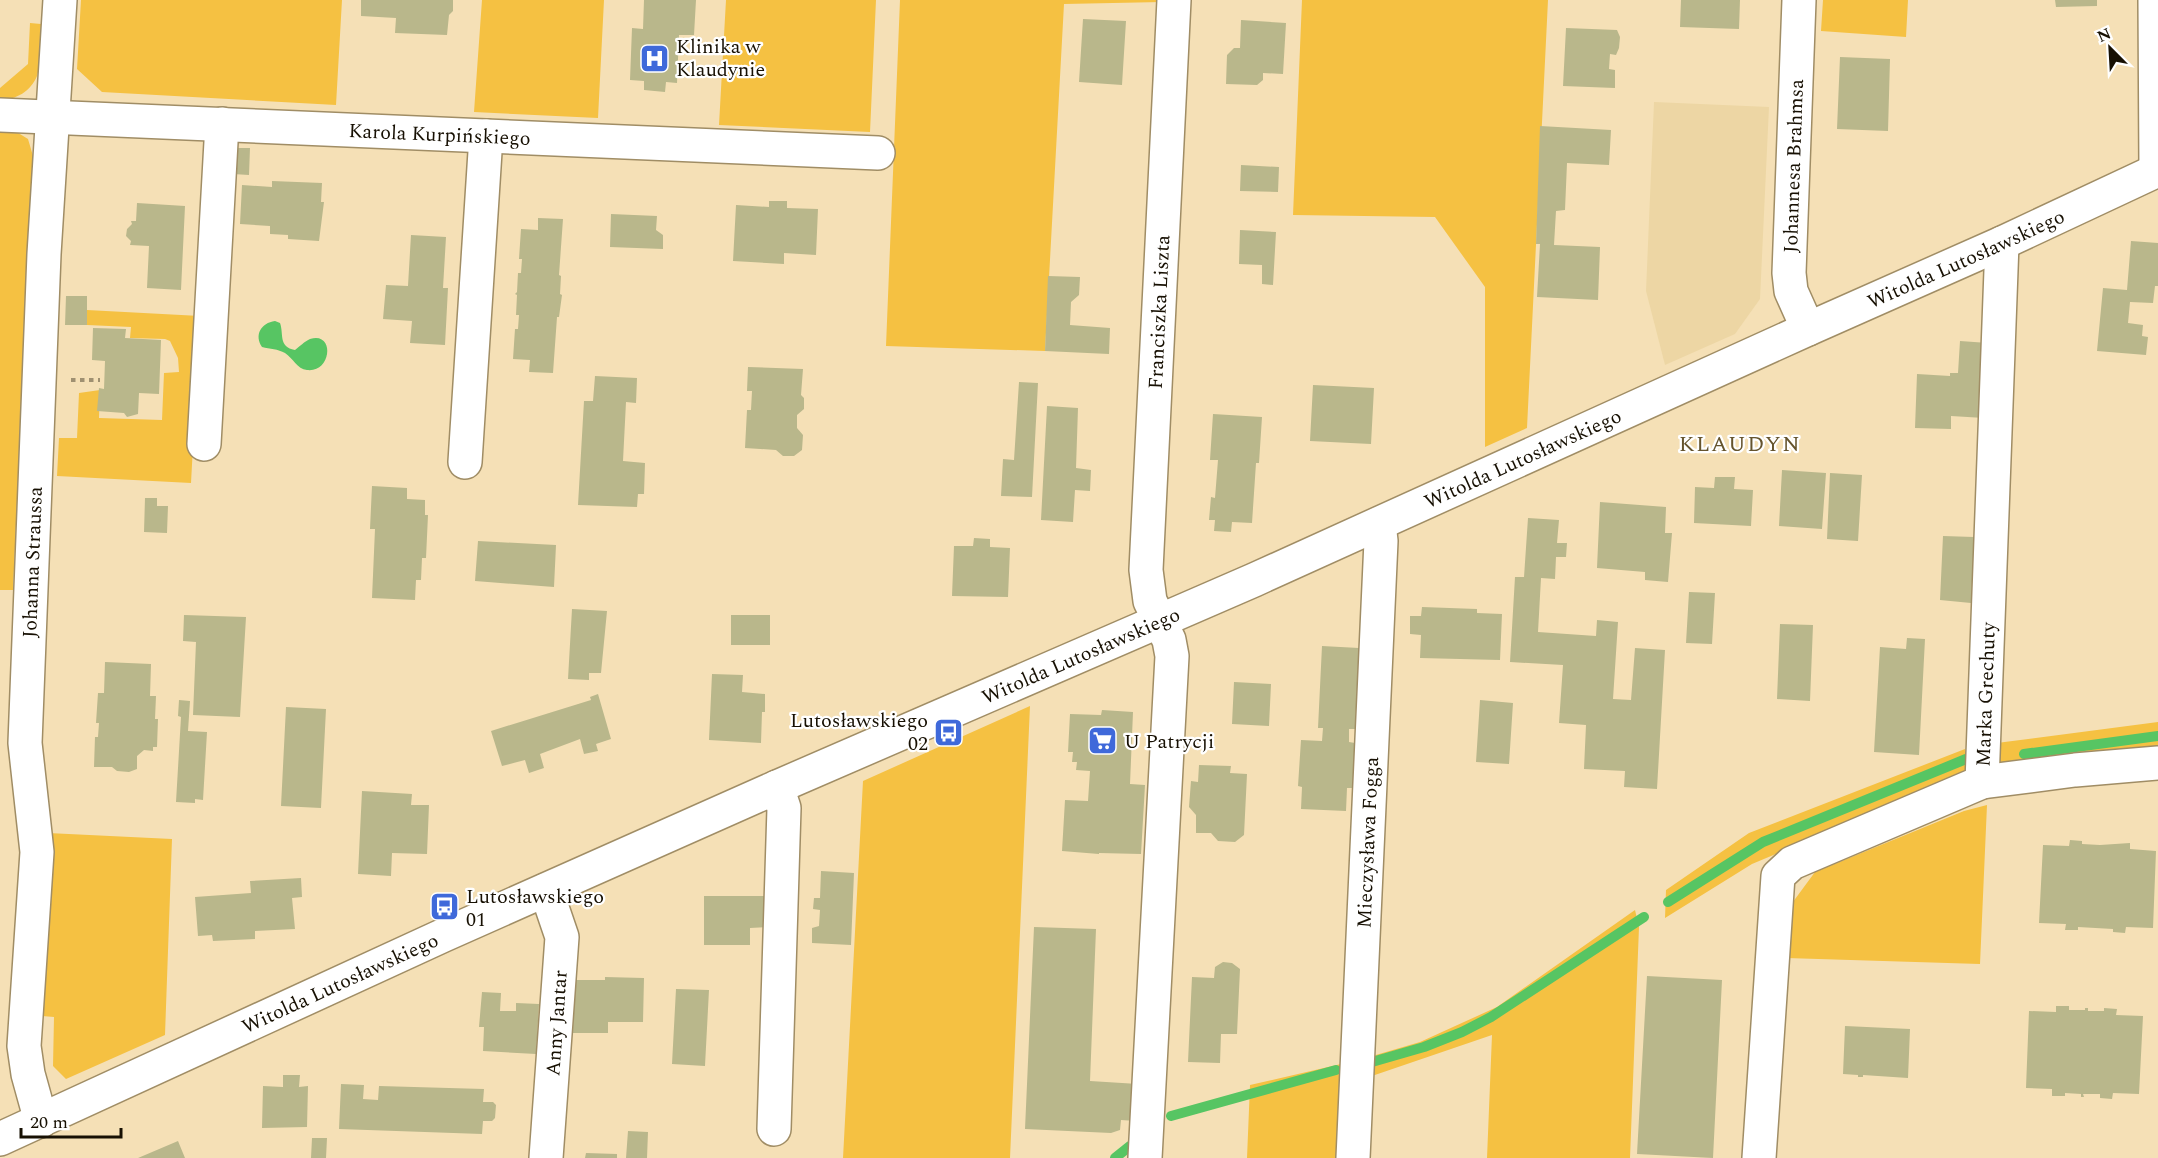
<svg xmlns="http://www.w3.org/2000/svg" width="2158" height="1158" font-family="Spectral,serif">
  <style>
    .built { fill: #edd6a4 }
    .green { fill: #f5c142 }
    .water { fill: #57c563 }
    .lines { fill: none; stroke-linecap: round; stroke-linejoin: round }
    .stream { stroke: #57c563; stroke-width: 10 }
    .building { fill: #b9b78b }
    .minor-casing { stroke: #a08d65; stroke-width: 36 }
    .path { stroke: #9f9071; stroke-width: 4; stroke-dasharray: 4.5 4.5; stroke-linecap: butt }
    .minor { stroke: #fff; stroke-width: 33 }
    .labels { text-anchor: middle; stroke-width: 4.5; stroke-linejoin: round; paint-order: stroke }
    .poi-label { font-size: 20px; fill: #171003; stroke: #fff; text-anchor: start }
    .street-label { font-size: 20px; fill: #171003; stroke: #fff }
    .quarter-label { font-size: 22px; letter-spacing: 1.5px; fill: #65542d; stroke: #fff }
  </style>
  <rect width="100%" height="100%" fill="#f5e0b6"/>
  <path class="built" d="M1654,102l115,5 -9,192 -25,35 -70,31 -19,-74z"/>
  <path class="green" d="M81,0h261l-6,105 -234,-13 -25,-23z
    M482,0h122l-6,118 -124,-6z
    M726,0h150l-6,132 -151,-7z
    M900,0h263l-1,2 -98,2 -19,347 -159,-5z
    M1302,0h246l-21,428 -42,19v-160l-50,-70 -142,-2z
    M1823,0h85l-2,37 -85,-6z
    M30,23l11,1c-1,12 0,42 -4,52 -6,15 -21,24 -37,24v-12l28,-24z
    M0,130l15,1 13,8 5,17 -20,434h-13z
    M87,310l113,6 -9,167 -134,-7 2,-38h18l2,-45 21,-3 -1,28 63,2 2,-47 15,-1 -1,-14 -8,-17 -5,-2 -35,-1 1,-11 -44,-2z
    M1030,706l-20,452h-167l20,-377z
    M2158,722v24l-133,17 -34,7 -2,-26z
    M1965,749l2,17 -5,9 -210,89 -87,54 1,-28 83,-57z
    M1987,805l-7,159 -194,-6 1,-48 28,-38 149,-61z
    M48,833l124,6 -7,196 -99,44 -13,-13 1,-49 -12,-1z
    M1635,910l4,17 -9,231h-143l5,-123 -123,42v-20l51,-15 77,-35z
    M1341,1064l-4,94h-90l3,-73z"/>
  <path class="water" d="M275,321l5,2c4,11 -2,24 15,27 4,-3 10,-9 15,-11 25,-8 22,34 -3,31 -10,-1 -14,-12 -22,-17 -7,-4 -15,-4 -23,-6 -8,-12 -1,-24 13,-26z"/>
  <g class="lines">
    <path class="stream" d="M2024,754l134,-18
      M1668,902l95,-60 203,-83
      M1372,1062l52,-15 38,-15 29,-15 153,-100
      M1171,1116l165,-46
      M1115,1158l15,-12"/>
  </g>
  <path class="building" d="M361,0h92v11l-4,4 -2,20 -52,-2 1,-15 -35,-2z
    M644,0h52l-2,35h-15l-2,48 -11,-1 -1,10 -21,-2v-9l-14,-1 2,-52 11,1z
    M1681,0h59l-1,29 -59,-2z
    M2055,0h42v6l-41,1z
    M1083,19l43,2 -4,64 -43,-3z
    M1241,20l45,3 -3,51 -20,-1v7l-6,5 -31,-1 1,-29 7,-7h6z
    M1566,28l51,2 3,7 -1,11 -3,7 -6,-1 -1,15 6,1v18l-52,-2z
    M1840,57l50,2 -2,72 -51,-2z
    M1540,126l71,4 -2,35 -42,-2 -2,47 -9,1 -2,34 46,2 -2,53 -61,-3 3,-53h-4z
    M234,148h16l-1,27 -16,-1z
    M1241,165l38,2 -1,25 -38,-1z
    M272,181l50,2 -1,19h3l-5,39 -31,-2v-4l-18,-1v-8l-30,-2 2,-39 30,2z
    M769,201h18v7l31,1 -2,46 -32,-2v11l-51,-3 3,-56 33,2z
    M137,203l48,3 -4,84 -34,-2 2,-42 -19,-1 1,-4 -5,-5 1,-7 5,-5 -1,-3h5z
    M611,214l46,2 -1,14 7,5v14l-53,-2z
    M538,218l25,1 -4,56 2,1 -1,18 2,1 -3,22h-2l-4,56 -24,-1 1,-12 -17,-1 2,-30h3l1,-14h-3l1,-20 -2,-1 2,-2 1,-19h3l1,-14h-3l2,-30 17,1z
    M1240,230l36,2 -3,53 -11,-1v-19l-23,-1z
    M411,235l35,2 -3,51h5l-3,57 -35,-2 2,-22 -29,-2 3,-34 22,1z
    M2131,241l27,2v43h-3l-2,17 -23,-1 -2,21 15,2 -1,11 6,1 -2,18 -49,-4 6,-63 24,2z
    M1048,276l32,1 -1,18 -8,7 -1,23 40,3 -1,26 -64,-3z
    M66,296h21v29h-22z
    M93,328l33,1 -1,9 36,2 -2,54 -20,-1 -1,21 -11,3 -3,-4 -27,-2 2,-23 5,1 1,-28 -13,-1z
    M1960,341l28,2 -4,75 -33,-2v13l-36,-1 2,-54 33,2v-3h8z
    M748,367l55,2 -2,26 3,3v11l-7,6v13l6,7 -1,15 -8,6h-11l-7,-6 -31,-2 2,-38h4l1,-19h-5z
    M595,376l42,2 -1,25 -10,-1 -3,59 22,2 -1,31h-6l-1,13 -59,-2 6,-104h9z
    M1019,382l19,1 -6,114 -31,-1 2,-37 11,1z
    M1313,385l61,3 -3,56 -61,-3z
    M1047,406l31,2 -2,60 15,2 -1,21 -15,-1 -2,32 -32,-2z
    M1213,414l49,3 -3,46h-3l-4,60 -20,-1 -1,10 -17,-1 1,-11h-6l2,-23 4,1 3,-38h-8z
    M1782,470l44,3 -4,56 -43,-3z
    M1830,473l32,2 -4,66 -31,-2z
    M1715,477h20l-1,12 19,1 -2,36 -57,-3 1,-36 19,1z
    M372,486l35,2v11l18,1v15h3l-2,43h-4l-1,22h-5l-1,20 -43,-2 3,-69h-5z
    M145,498h12v8h11l-1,27 -23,-1z
    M1600,502l66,5 -1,26h7l-4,49 -23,-2v-8l-48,-4z
    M1528,518l31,2 -2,23h10l-1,14h-10l-1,22 -14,-1 -3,54 58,4 1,-16 21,2 -5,77 18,1 4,-52 30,2 -8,139 -33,-2 1,-16 -41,-2 2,-44 -27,-2 4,-58 -53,-3 5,-85h9z
    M1943,536l31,1 -3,66 -31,-3z
    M974,538l16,1v8l20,1 -2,49 -56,-1 2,-50h19z
    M478,541l78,4 -2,42 -79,-6z
    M1689,592l26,1 -3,51 -26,-1z
    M1422,607l55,2v4l25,1 -2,46 -80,-2 1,-23 -11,-1v-18h11z
    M572,609l35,2 -6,62h-12v7l-21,-1z
    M184,615l62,2 -6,100 -47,-2 3,-73 -13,-1z
    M731,615h39v30h-39z
    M1780,624l33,1 -3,76 -33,-2z
    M1907,638l18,1 -6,116 -45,-3 6,-105 26,2z
    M1322,646l37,2 -4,81h-6v13l6,1 -2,45h-6l-1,23 -45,-2 1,-22 -4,-1 3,-46 21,1 1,-13h-5z
    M105,662l46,2 -1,32h6l-1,23h3l-1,28h-4v4l-9,-1 -7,6v13l-8,3 -12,-1 -5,-4h-18l1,-30h3l1,-14h-3l2,-30h6z
    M712,674l31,1 -1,17 23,2v18h-3l-1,31 -52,-3z
    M1234,682l37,2 -2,42 -37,-2z
    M598,694l13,45 -15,5 2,7 -14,3 -4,-15 -40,15 4,14 -15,5 -4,-13 -23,6 -11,-35 100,-31 -1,-3z
    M179,700l11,1 -2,30 19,1 -4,68 -8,-1v4l-19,-1 5,-85 -3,-1z
    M1480,700l33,3 -4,61 -33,-2z
    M286,707l40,2 -5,99 -40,-2z
    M1102,710l31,2 -3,72 15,1 -4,69 -42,-1v1l-37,-3 3,-51 23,1 2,-30 -14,-1 1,-8h-5l1,-10h-5l2,-38 31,1z
    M1199,765l32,1 -1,7 17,1 -3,61 -9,7 -17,-1 -7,-8h-15v-18l-7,-8 2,-26 7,1z
    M362,791l50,3 -1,11h18l-2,49 -35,-1 -1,23 -33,-2z
    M2070,840l12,1v3l18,1 30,-2v6l26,2 -3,77 -27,-1 -1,6 -12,-1v-3l-35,-2v3h-13l1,-6 -27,-1 4,-78 26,1z
    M821,871l33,2 -3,72 -39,-2v-15l7,-2 1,-16 -7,-1 1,-11h6z
    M301,878l1,19 -10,1 3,31 -40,2v8l-42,2 -1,-6 -14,1 -3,-39 56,-4 -1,-12z
    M704,896h67l-1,31 -20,1v17h-46z
    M1034,927l62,2 -6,152 48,3 -2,37 -15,-1 -1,10 -9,3 -86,-4z
    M1223,962l9,1 8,6 -3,65h-16l-1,29 -32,-1 4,-85 22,1 1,-11z
    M1647,976l75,4 -9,178 -76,-4z
    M605,977l39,1 -1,44h-35v11h-35l1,-53h31z
    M676,989l33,1 -4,76 -33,-2z
    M482,992l19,1 -1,18h16v-8l23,1 -3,50 -53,-3 1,-24h-5z
    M2056,1006h13v4h16v-2h3v3h16v-3l13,1 -1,6 27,1 -4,78 -26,-1 -1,6 -12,-1v-4h-17l1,3h-3v-3l-16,-1v3h-13v-7l-26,-1 3,-77 27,1z
    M1845,1026l65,3 -2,49 -45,-3v2h-5v-2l-15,-1z
    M283,1075h17l-1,12 9,-1 -1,41 -45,1 1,-42 20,1z
    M341,1084l23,1 -1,14 15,1 1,-14 105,3 -1,13h10l3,3 -1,13 -3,3h-9l-1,13 -143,-5z
    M628,1131l20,1 -1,26h-21z
    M312,1138h15l-1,20h-15z
    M178,1141l7,17h-47z
    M586,1153l31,1v4h-32z"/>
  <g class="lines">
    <defs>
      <g id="minor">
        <path d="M1799,0l-10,273 2,18 17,38"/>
        <path d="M2155,0l1,171"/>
        <path id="s1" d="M0,115l878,38"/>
        <path d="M204,444l18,-320"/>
        <path d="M465,462l21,-326"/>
        <path d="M1982,782l93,-12 83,-7"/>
        <path d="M546,890l16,47 -16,221"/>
        <path id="s2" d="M41,1121l-13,-47 -4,-28 13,-194 -12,-109 19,-489 16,-254"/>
        <path d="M774,1129l10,-321 -7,-21"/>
        <path id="s3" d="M0,1139l444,-204 333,-148 477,-207 554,-251 194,-86 156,-73"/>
        <path id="s4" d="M1145,1158l27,-502 -3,-16 -19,-39 -4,-31 28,-570"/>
        <path id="s5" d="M1353,1158l28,-617 -2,-17"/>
        <path id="s6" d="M1759,1158l19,-282 14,-13 190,-81 20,-539"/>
      </g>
    </defs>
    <use href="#minor" class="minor-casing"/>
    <path class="path" d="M71,380h29"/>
    <use href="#minor" class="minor"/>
  </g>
  <defs>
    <symbol id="hospital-square" viewBox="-11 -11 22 22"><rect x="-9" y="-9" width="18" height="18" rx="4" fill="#3f69da" stroke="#fff"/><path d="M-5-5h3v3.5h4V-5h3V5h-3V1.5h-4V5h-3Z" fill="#fff"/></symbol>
    <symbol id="bus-square" viewBox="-11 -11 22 22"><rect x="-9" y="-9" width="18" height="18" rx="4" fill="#3f69da" stroke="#fff"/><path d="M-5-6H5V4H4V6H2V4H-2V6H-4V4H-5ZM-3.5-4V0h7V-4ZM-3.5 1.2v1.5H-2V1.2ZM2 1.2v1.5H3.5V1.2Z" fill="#fff"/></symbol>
    <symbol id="supermarket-square" viewBox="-11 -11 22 22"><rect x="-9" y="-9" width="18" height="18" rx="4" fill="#3f69da" stroke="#fff"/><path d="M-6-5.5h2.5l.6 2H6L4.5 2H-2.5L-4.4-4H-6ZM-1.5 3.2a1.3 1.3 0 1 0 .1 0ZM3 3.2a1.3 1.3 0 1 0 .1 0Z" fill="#fff"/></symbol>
  </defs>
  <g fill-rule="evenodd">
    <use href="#hospital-square" x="638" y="42" width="33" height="33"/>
    <use href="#bus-square" x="932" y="716" width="33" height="33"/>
    <use href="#supermarket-square" x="1086" y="724" width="33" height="33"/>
    <use href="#bus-square" x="428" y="890" width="33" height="33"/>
  </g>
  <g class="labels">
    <g class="poi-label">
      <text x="676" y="53">Klinika w<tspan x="676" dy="23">Klaudynie</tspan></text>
      <text x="928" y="727" text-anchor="end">Lutosławskiego<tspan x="928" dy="23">02</tspan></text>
      <text x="1124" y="748">U Patrycji</text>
      <text x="466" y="903">Lutosławskiego<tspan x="466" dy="23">01</tspan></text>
    </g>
    <g class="street-label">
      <text dy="7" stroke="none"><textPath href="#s1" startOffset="440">Karola Kurpińskiego</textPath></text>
      <text transform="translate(1793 166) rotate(-88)" y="7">Johannesa Brahmsa</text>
      <text dy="7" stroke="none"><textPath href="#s3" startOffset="2154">Witolda Lutosławskiego</textPath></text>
      <text dy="7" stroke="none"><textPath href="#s4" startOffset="852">Franciszka Liszta</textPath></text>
      <text dy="7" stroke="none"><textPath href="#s3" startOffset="1668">Witolda Lutosławskiego</textPath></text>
      <text dy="7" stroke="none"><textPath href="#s2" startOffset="562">Johanna Straussa</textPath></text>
      <text dy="7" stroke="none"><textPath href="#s3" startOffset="1184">Witolda Lutosławskiego</textPath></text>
      <text dy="7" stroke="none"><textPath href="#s6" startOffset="596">Marka Grechuty</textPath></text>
      <text dy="7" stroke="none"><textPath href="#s5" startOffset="316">Mieczysława Fogga</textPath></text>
      <text dy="7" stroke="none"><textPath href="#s3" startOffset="374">Witolda Lutosławskiego</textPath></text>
      <text transform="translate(556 1023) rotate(-86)" y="7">Anny Jantar</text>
    </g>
    <g class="quarter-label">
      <text x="1740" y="451">KLAUDYN</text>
    </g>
  </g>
  <g transform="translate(2110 48) rotate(336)" stroke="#ffffff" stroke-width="4.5" paint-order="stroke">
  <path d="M0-4.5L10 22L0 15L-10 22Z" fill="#171003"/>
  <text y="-9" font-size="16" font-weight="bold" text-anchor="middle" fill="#171003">N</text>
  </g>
  <path d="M21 1128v9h100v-9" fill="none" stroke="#171003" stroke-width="3"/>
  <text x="30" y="1128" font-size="18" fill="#171003" stroke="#ffffff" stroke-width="4.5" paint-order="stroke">20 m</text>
</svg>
